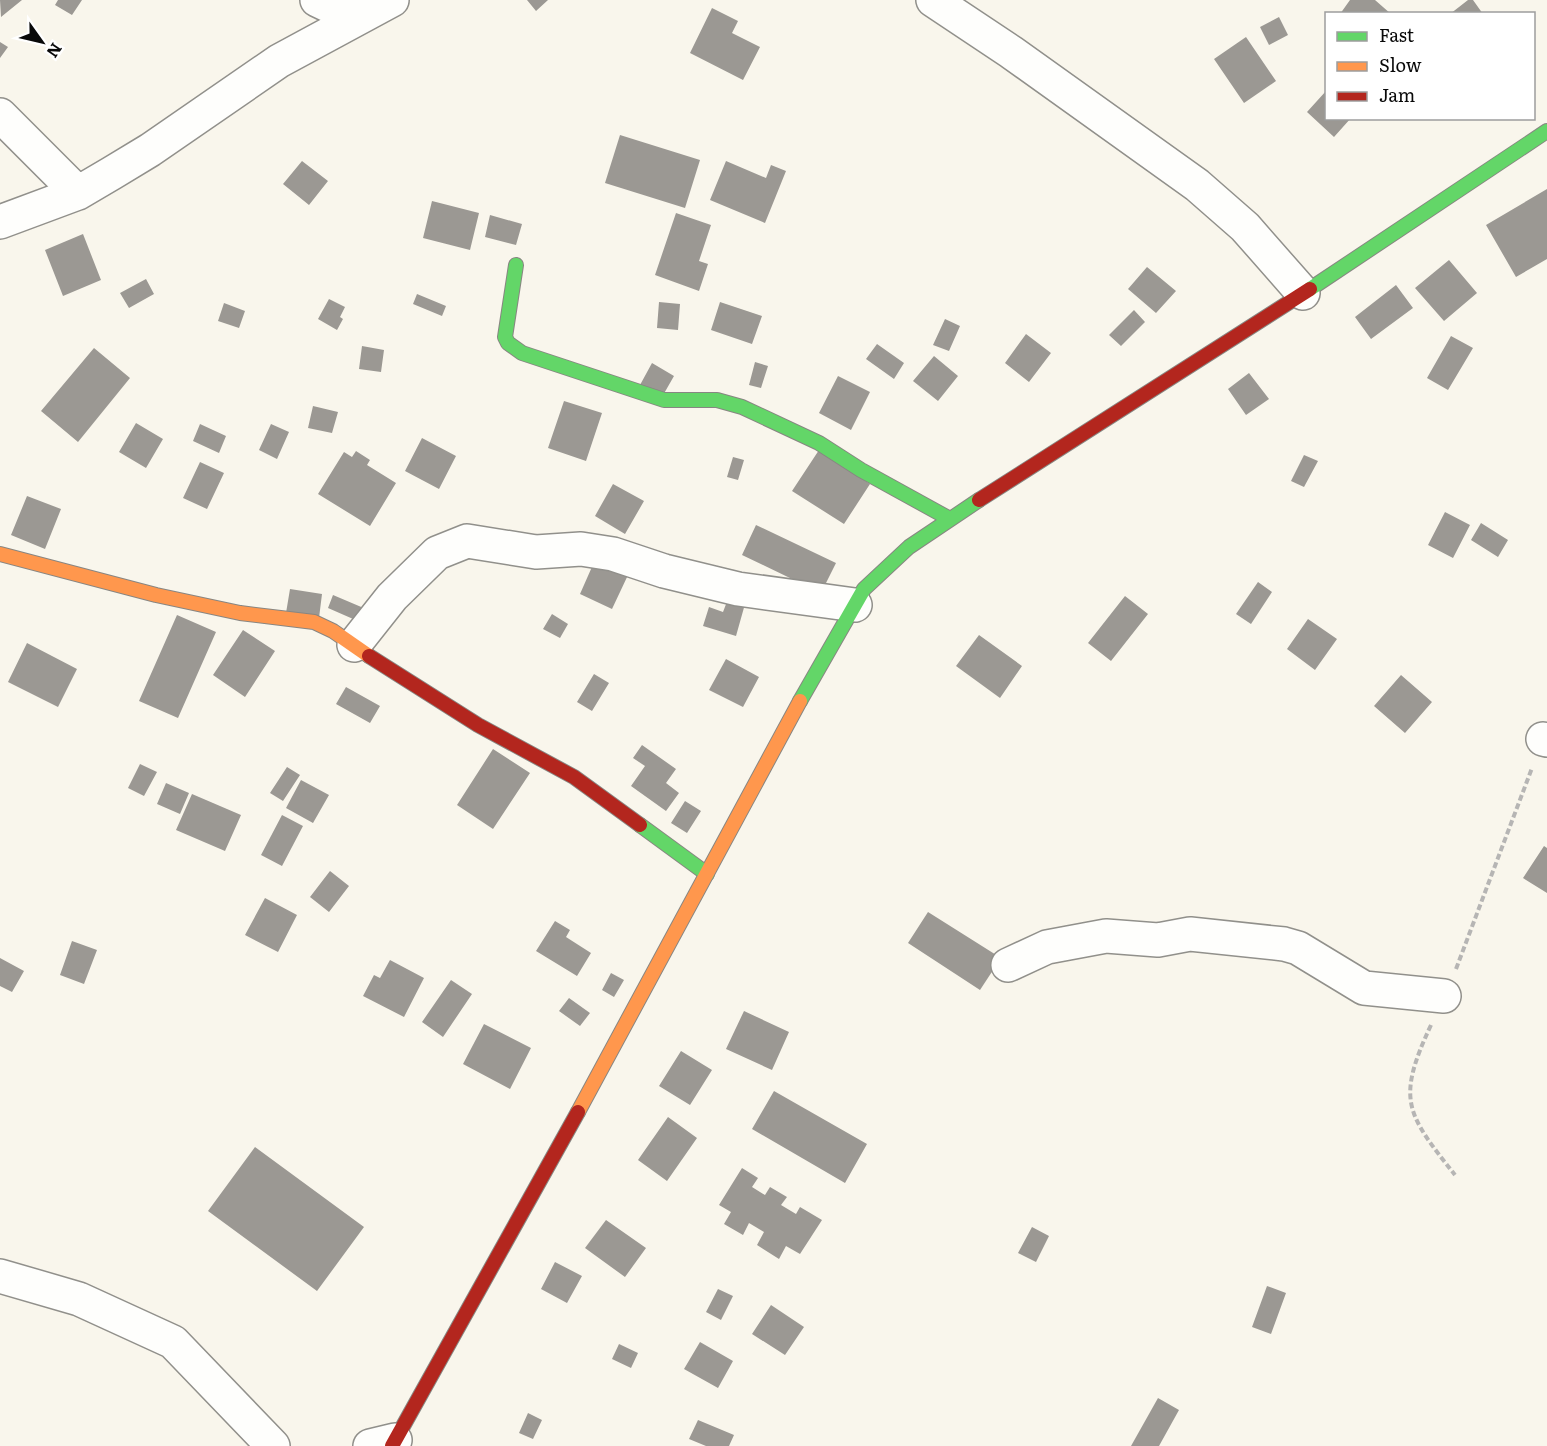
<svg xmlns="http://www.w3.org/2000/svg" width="1547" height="1446" font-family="Literata,serif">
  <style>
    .building { fill: #9b9893 }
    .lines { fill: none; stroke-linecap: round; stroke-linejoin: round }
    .street-casing { stroke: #91908b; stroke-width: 36 }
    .fast-casing { stroke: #888682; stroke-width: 16 }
    .slow-casing { stroke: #888682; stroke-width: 16 }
    .jam-casing { stroke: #888682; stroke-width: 16 }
    .path { stroke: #b6b5b4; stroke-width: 4; stroke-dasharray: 6 3; stroke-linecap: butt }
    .street { stroke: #fefefc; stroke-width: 33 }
    .fast { stroke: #63d668; stroke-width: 14 }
    .slow { stroke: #ff974d; stroke-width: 14 }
    .jam { stroke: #b3261e; stroke-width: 14 }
  </style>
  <rect width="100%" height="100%" fill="#f9f6ec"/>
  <path class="building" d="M0,0h22l-21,17z
    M58,0h24l-10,15 -17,-10z
    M527,0h21l-12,11z
    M1350,0h25l16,14h-51z
    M1468,0h5l10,14h-33z
    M712,8l26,13 -6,12 28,14 -17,33 -53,-27z
    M1279,17l9,18 -19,10 -9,-18z
    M1246,37l30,44 -32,22 -30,-44z
    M0,42l8,5 -8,11z
    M1326,91v27h25l-17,19 -27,-25z
    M620,135l80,25 -15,48 -80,-25z
    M302,161l26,20 -19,24 -26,-21z
    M726,161l40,17 5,-13 15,6 -21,52 -55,-23z
    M1547,189v70l-31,18 -30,-52z
    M432,201l47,12 -9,37 -47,-12z
    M676,213l35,12 -12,36 9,3 -9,27 -44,-16z
    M490,215l32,9 -6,21 -31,-8z
    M83,234l18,46 -38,16 -18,-46z
    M1449,260l28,33 -33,28 -29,-33z
    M1147,267l29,24 -20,22 -28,-24z
    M146,279l8,15 -25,14 -9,-15z
    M1396,285l17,23 -42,31 -16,-22z
    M417,294l29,12 -4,10 -29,-12z
    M329,299l16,8 -5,10 3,2 -6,11 -19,-11z
    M659,302l21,2 -2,26 -21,-2z
    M720,302l42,14 -10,28 -41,-14z
    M224,303l21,8 -6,17 -21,-7z
    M1134,310l11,12 -24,24 -12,-11z
    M945,319l15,7 -11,25 -16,-6z
    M1026,334l25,19 -22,29 -24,-19z
    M1451,336l22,12 -25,42 -21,-12z
    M877,344l27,19 -10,16 -28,-20z
    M362,346l22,4 -3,22 -22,-3z
    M94,348l36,30 -52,64 -37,-31z
    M934,356l24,20 -20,25 -25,-20z
    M755,362l13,4 -7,22 -12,-3z
    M652,363l22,13 -12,21 -22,-12z
    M1249,373l20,26 -23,16 -18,-26z
    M838,376l32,16 -19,38 -32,-17z
    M564,401l38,12 -16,48 -38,-13z
    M313,406l25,6 -6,21 -24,-5z
    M136,423l27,16 -17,29 -27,-16z
    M200,424l26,12 -7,17 -26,-12z
    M271,424l18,8 -12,27 -18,-9z
    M422,438l34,18 -17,33 -34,-18z
    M819,450l51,34 -26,40 -52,-33z
    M356,451l14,9 -3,5 29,18 -26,43 -52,-32 26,-42 8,5z
    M1304,455l14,6 -14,26 -13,-6z
    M733,457l11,3 -6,20 -11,-3z
    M200,462l24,11 -17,36 -24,-11z
    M613,484l31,17 -19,33 -30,-18z
    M27,496l34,13 -16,40 -34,-14z
    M1445,512l25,13 -17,33 -25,-13z
    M1481,523l27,17 -10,17 -27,-17z
    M756,525l80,38 -15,30 -79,-38z
    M595,560l33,15 -16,34 -32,-15z
    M1258,582l14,10 -21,32 -15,-10z
    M290,589l32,5 -3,24 -33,-5z
    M333,595l33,14 -6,13 -32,-14z
    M1125,596l23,18 -37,47 -23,-18z
    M728,599l17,5 -9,32 -33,-10 6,-19 14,5z
    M552,614l16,10 -8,14 -17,-9z
    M177,615l39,17 -38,86 -39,-17z
    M1308,619l29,20 -22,31 -28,-21z
    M243,630l32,21 -30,46 -32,-22z
    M979,635l43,31 -22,32 -44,-32z
    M27,643l50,26 -19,38 -50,-25z
    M726,659l33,18 -16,30 -34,-17z
    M594,674l15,9 -17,28 -15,-9z
    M1401,675l31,27 -27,31 -31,-27z
    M346,687l34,19 -10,17 -34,-19z
    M642,745l34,24 -10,14 13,10 -13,18 -35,-25 14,-20 -12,-8z
    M493,749l37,24 -37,56 -36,-24z
    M140,764l17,8 -13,24 -16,-8z
    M287,767l13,8 -17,26 -13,-8z
    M301,780l28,15 -16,28 -27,-15z
    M166,783l23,10 -9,21 -23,-10z
    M192,794l49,21 -16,36 -49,-21z
    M685,801l16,10 -14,22 -16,-10z
    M282,815l21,11 -21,40 -21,-11z
    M1544,846l3,2v45l-24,-15z
    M330,871l19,15 -20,26 -19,-15z
    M265,898l32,17 -19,37 -33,-17z
    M928,912l73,46 -21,32 -72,-47z
    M555,921l15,9 -4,7 25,16 -14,23 -41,-25z
    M72,941l25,9 -13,34 -24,-9z
    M0,958l24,13 -12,21 -12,-6z
    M390,960l34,18 -20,39 -41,-21 11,-21 6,3z
    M611,973l13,7 -10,17 -12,-7z
    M451,980l21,14 -29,43 -21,-15z
    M569,998l21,15 -10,13 -21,-15z
    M744,1011l45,21 -17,38 -46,-21z
    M484,1024l47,24 -21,41 -47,-25z
    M681,1051l31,19 -22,35 -31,-19z
    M774,1091l93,53 -22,39 -93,-54z
    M668,1117l29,21 -30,43 -29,-21z
    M255,1147l109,80 -47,64 -109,-80z
    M742,1168l16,10 -6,9 13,8 5,-8 17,10 -6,8 15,9 4,-7 22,13 -22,34 -14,-8 -7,13 -22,-14 7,-13 -15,-9 -6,12 -19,-11 7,-12 -12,-7z
    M606,1220l40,28 -21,29 -40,-29z
    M1032,1227l17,9 -13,26 -18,-9z
    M555,1262l27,14 -15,27 -26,-14z
    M1267,1286l19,7 -15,41 -19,-7z
    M718,1289l15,7 -12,24 -15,-8z
    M771,1305l33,22 -19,28 -33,-21z
    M700,1342l33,19 -15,27 -34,-19z
    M619,1344l19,9 -7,15 -19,-9z
    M1158,1398l21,12 -20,36h-28z
    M528,1413l14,7 -9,19 -14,-6z
    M698,1420l36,15 -5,11h-23l-17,-7z"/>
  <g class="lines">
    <defs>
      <path id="street" d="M317,0l27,13 19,2
        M933,0l78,52 186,133 48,42 58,66
        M0,115l78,78
        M0,222l78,-29 34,-20 38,-23 129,-89 113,-61
        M354,645l38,-48 45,-44 30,-12 69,11 45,-3 32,5 51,17 74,18 117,16
        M1543,739l4,1
        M1008,965l39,-18 59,-11 52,4 32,-6 94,10 14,4 66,40 80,8
        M0,1276l79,23 94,43 100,104
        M370,1446l25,-6"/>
      <path id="fast" d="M516,265l-11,72 3,6 14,10 142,47h53l25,7 77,36 42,27 89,49
        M1310,289l237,-158
        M800,701l64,-112 45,-42 70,-47
        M640,825l67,49"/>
      <path id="slow" d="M0,554l156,41 84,18 74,9 19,9 36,25
        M578,1112l222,-411"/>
      <path id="jam" d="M979,500l331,-211
        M369,656l109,69 96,52 66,48
        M392,1446l186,-334"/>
    </defs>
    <use href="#street" class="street-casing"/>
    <use href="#fast" class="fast-casing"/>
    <use href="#slow" class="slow-casing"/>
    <use href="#jam" class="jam-casing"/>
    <path class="path" d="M1456,969l76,-201
      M1431,1025c-35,75 -25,88 24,150"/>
    <use href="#street" class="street"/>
    <use href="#fast" class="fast"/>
    <use href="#slow" class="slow"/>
    <use href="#jam" class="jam"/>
  </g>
  <rect x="1325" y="12" width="210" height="108" fill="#ffffff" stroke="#9d9d9d" stroke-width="1.5"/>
  <rect x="1337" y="32" width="30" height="9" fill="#63d668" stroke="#9d9d9d" stroke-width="1.5"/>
  <text x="1379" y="42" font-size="18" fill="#090909">Fast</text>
  <rect x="1337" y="62" width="30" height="9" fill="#ff974d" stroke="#9d9d9d" stroke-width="1.5"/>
  <text x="1379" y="72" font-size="18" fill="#090909">Slow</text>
  <rect x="1337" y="92" width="30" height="9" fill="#b3261e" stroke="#9d9d9d" stroke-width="1.5"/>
  <text x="1379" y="102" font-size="18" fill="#090909">Jam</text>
  <g transform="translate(42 42) rotate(124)" stroke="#ffffff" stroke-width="4.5" paint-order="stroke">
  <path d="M0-4.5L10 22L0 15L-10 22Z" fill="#090909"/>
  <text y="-9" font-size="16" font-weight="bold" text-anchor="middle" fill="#090909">N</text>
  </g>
</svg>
